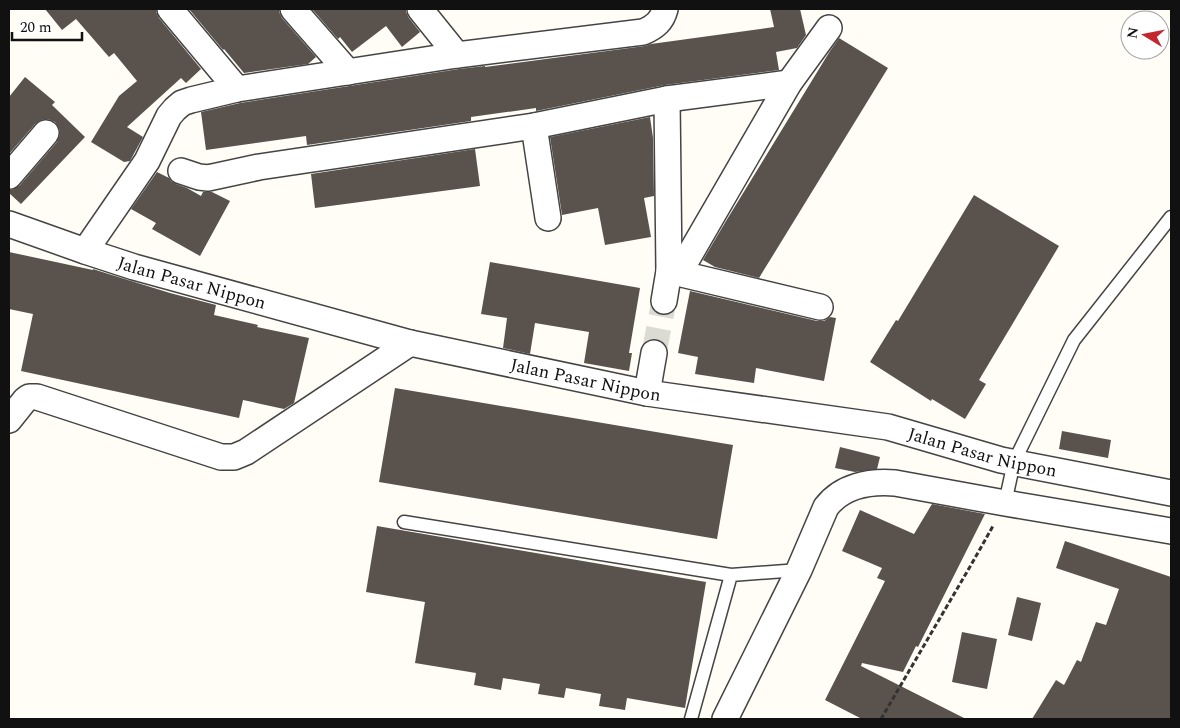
<svg xmlns="http://www.w3.org/2000/svg" width="1180" height="728" font-family="Spectral,serif">
  <style>
    .building { fill: #5a524d }
    .lines { fill: none; stroke-linecap: round; stroke-linejoin: round }
    .minor-tunnel { stroke: #dbdad3; stroke-width: 25; stroke-dasharray: 25 12; stroke-linecap: butt }
    .service-casing { stroke: #444; stroke-width: 15 }
    .minor-casing { stroke: #444; stroke-width: 28 }
    .path { stroke: #333; stroke-width: 3; stroke-dasharray: 5 2.5; stroke-linecap: butt }
    .service { stroke: #fff; stroke-width: 12 }
    .minor { stroke: #fff; stroke-width: 25 }
    .labels { text-anchor: middle; stroke-width: 5; stroke-linejoin: round; paint-order: stroke }
    .street-label { font-size: 18px; fill: #111; stroke: #fff }
  </style>
  <rect width="100%" height="100%" fill="#fffdf5"/>
  <path class="building" d="M45,9h111v3l3,6 42,51 -15,14 -5,-5 -54,49 16,10 -13,24 -6,1 -33,-20 28,-46 18,-15 -23,-28 -5,4 -33,-38 -14,11z
    M189,9h90v3l3,6 34,39 -8,7 -64,9 -20,-24 -1,1z
    M312,9h94v3l3,6 11,14 -18,15 -16,-21 -34,26 -12,-15 -2,2z
    M770,9h30l6,26 -9,13 -21,4 3,18 -114,15 -129,26v-3l-65,9v4l-164,24 -1,-9 -100,14 -5,-38 39,-9 219,-34 26,-3v1l160,-21 6,-2 123,-17z
    M839,38l49,30 -129,210 -44,-11 -12,-7 23,-39 104,-170z
    M25,77l30,25 -3,3 33,32 -64,67 -12,-11v-3l5,-1 6,-4 37,-43 3,-7 -1,-7 -4,-6 -7,-3 -7,1 -6,4 -26,30v-57z
    M650,117l3,21 1,58 -10,2 7,39 -46,8 -7,-37 -36,7 -12,-78z
    M475,149l5,37 -165,22 -4,-34z
    M157,172l12,6 2,3 5,3 11,4 14,8 2,-4h9l18,9 -30,55 -48,-27 4,-6 -25,-14z
    M974,195l85,51 -80,134 7,4 -21,35 -33,-20 -1,2 -61,-39 26,-42 2,1z
    M9,252l84,18v-1l6,2 71,22 46,12 -2,10 44,10 -1,2 52,11 -15,65 -10,6 -41,-9 -4,18 -218,-47 12,-57 -24,-5z
    M490,262l150,26 -11,65h3l-3,18 -45,-8 5,-31 -54,-9 -5,31 -27,-6 4,-30 -26,-4z
    M690,291l127,30h7l6,-4 6,1 -12,63 -68,-13 -2,15 -59,-9 3,-17 -20,-4z
    M395,388l338,57 -16,94 -338,-57z
    M1062,431l49,9 -3,18 -49,-9z
    M840,447l40,10 -3,12 -22,3 -20,-4z
    M932,504l53,10 -67,133 -2,-1 -13,26 -41,-9 -1,3 105,53h-104l-37,-19 60,-119 -8,-3 5,-10 -40,-17 18,-41 54,24z
    M377,526l329,56 -21,126 -58,-10 -2,12 -26,-4 2,-12 -35,-6 -2,10 -26,-4 2,-10 -37,-6 -2,12 -27,-5 2,-12 -61,-10 10,-61 -59,-10z
    M1065,541l106,36v142h-139l24,-39 8,5 13,-25 4,2 15,-40 10,3 13,-36 -63,-21z
    M1017,597l24,6 -9,38 -24,-6z
    M962,632l35,7 -10,50 -35,-7z"/>
  <g class="lines">
    <path class="minor-tunnel" d="M654,353l10,-52"/>
    <defs>
      <path id="service" d="M1005,503l9,-41 60,-122 97,-123
        M404,522l327,53 68,-5
        M691,719l40,-144"/>
      <g id="minor">
        <path d="M170,9l67,80"/>
        <path d="M293,9l55,63"/>
        <path d="M420,9l37,46"/>
        <path d="M667,99l122,-16"/>
        <path d="M534,126l14,92"/>
        <path d="M181,171l18,6 9,1 51,-11 275,-41 133,-27 2,172 -5,30"/>
        <path d="M9,176l37,-43"/>
        <path id="s1" d="M9,224l76,27 49,16 276,76 237,50 241,34 113,33 170,33"/>
        <path d="M85,251l62,-90 22,-45 6,-7 7,-6 9,-3 46,-11 220,-34 186,-23c12,-5 19,-11 22,-23"/>
        <path d="M669,271l151,36"/>
        <path d="M679,273l110,-190 40,-55"/>
        <path d="M647,393l7,-40"/>
        <path d="M9,420l16,-20 4,-3h8l184,60h13l12,-5 164,-109"/>
        <path d="M725,719l74,-149 27,-63c16,-21 43,-26 69,-24l110,20 166,28"/>
      </g>
    </defs>
    <use href="#service" class="service-casing"/>
    <use href="#minor" class="minor-casing"/>
    <path class="path" d="M881,719l90,-154 22,-39"/>
    <use href="#service" class="service"/>
    <use href="#minor" class="minor"/>
  </g>
  <g class="labels">
    <g class="street-label">
      <text dy="6" stroke="none"><textPath href="#s1" startOffset="192">Jalan Pasar Nippon</textPath></text>
      <text dy="6" stroke="none"><textPath href="#s1" startOffset="598">Jalan Pasar Nippon</textPath></text>
      <text dy="6" stroke="none"><textPath href="#s1" startOffset="1002">Jalan Pasar Nippon</textPath></text>
    </g>
  </g>
  <rect width="1180" height="728" fill="none" stroke="#111111" stroke-width="20"/>
  <g transform="translate(1145 35) rotate(280)"><circle r="24" fill="#ffffff" stroke="#a0a0a0"/>
  <path d="M0-4L9 19L0 12L-9 19Z" fill="#c4262e"/>
  <text y="-8" font-size="14" font-weight="bold" text-anchor="middle" fill="#111111">N</text>
  </g>
  <path d="M12 32v8h70v-8" fill="none" stroke="#111111" stroke-width="2.5"/>
  <text x="20" y="32" font-size="15" fill="#111111" stroke="#ffffff" stroke-width="4" paint-order="stroke">20 m</text>
</svg>
